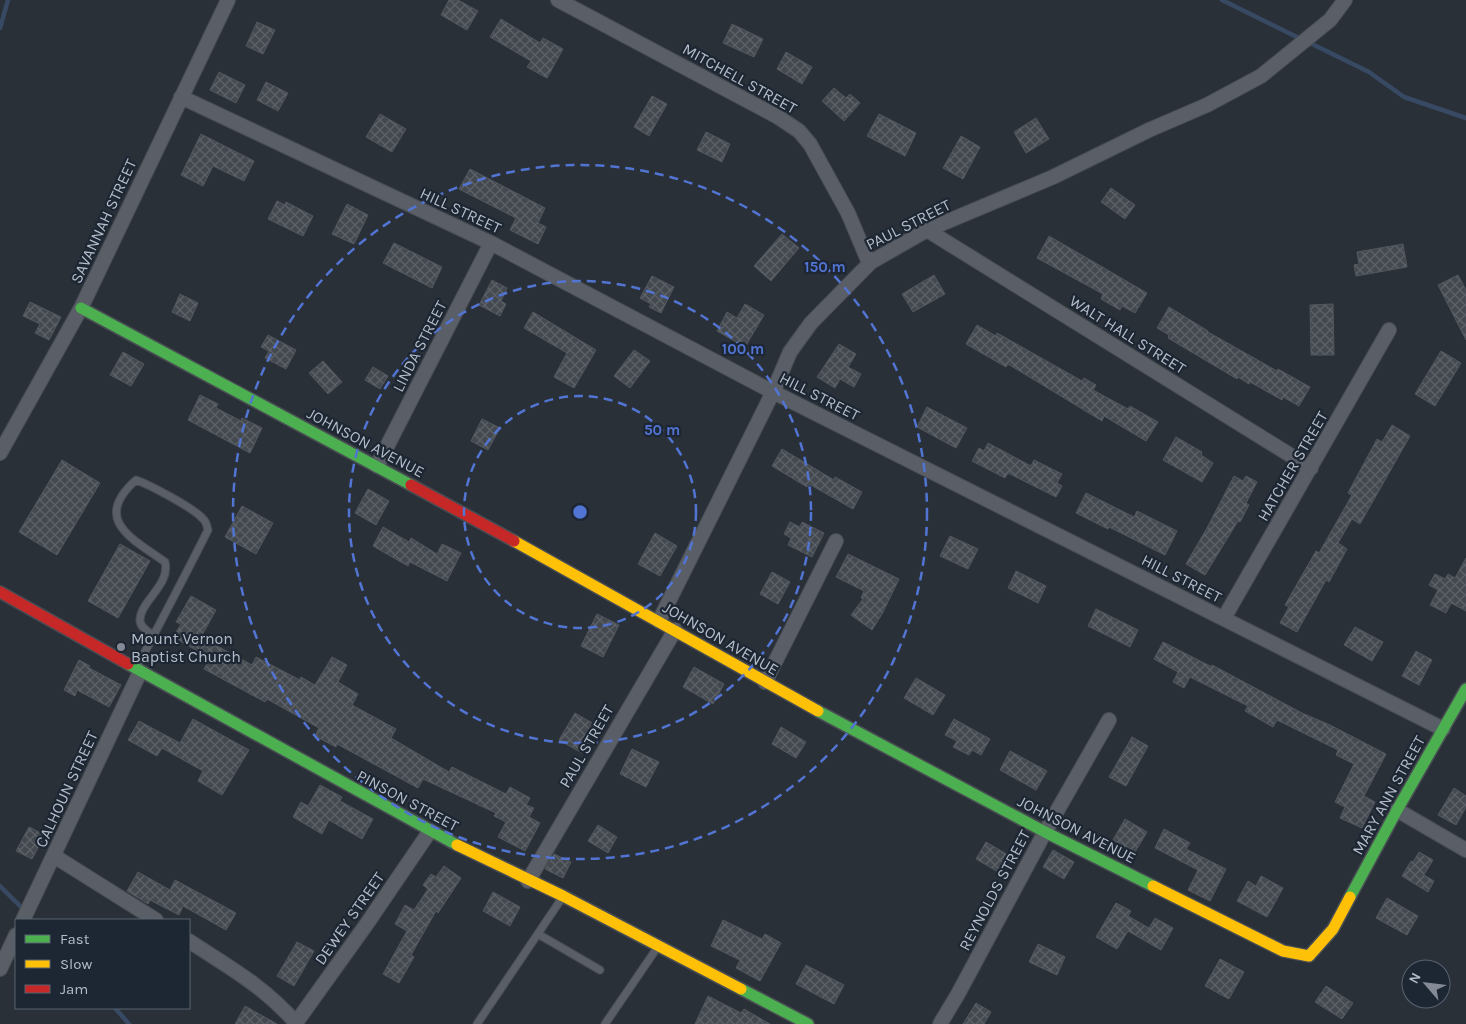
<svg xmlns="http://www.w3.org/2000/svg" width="1466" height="1024" font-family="Karla,sans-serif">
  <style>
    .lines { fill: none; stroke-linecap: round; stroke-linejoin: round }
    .stream { stroke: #384963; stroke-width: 4.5 }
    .building { fill: url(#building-cross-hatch); stroke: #52575f }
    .lane-casing { stroke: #484c53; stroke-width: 9 }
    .street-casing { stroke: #484c53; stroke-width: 16 }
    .fast-casing { stroke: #484c53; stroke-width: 14 }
    .slow-casing { stroke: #484c53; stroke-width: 14 }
    .jam-casing { stroke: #484c53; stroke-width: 14 }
    .lane { stroke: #5a5e66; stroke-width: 7 }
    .street { stroke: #5a5e66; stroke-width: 14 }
    .fast { stroke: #4caf50; stroke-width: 11 }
    .slow { stroke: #ffc107; stroke-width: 11 }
    .jam { stroke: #c62828; stroke-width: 11 }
    .ring { fill: none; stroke: #5274d3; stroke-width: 2.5; stroke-dasharray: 9 6 }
    .poi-dot { fill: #848b96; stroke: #1d2633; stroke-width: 2 }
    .labels { text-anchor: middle; stroke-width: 4.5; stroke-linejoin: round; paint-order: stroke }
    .street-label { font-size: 16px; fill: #b4bcc9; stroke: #1d2633 }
    .poi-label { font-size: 16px; fill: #b4bcc9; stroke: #1d2633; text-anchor: start }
    .centre { fill: #5274d3; stroke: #1d2633; stroke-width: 2.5 }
    .ring-label { font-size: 15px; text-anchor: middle; font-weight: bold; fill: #5274d3; stroke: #1d2633; stroke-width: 4.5; stroke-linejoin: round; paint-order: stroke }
  </style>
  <defs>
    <pattern id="building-cross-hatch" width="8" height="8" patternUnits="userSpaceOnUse" patternTransform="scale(1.25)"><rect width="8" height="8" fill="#444950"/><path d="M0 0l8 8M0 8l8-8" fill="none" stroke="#5d6168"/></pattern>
  </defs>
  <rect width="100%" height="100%" fill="#2a3038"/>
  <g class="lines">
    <path class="stream" d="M1222,0l79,39
      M0,28l8,-28
      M1308,42l61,30 35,25 62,21
      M0,886l23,23
      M115,1008l14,16"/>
  </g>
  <path class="building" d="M449,0h9l20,11 -11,19 -26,-15z
    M501,19l39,24 3,-5 20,11 -16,29 -20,-11 4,-6 -41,-24z
    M257,22l18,8 -12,24 -17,-8z
    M732,24l31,15 -9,18 -31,-14z
    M786,52l26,15 -10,17 -25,-15z
    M219,72l26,13 -9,18 -26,-13z
    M266,82l22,11 -10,18 -21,-11z
    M834,88l12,10 4,-4 10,9 -16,18 -22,-20z
    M652,96l15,8 -18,32 -15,-9z
    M380,114l26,15 -14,23 -26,-15z
    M879,114l37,19 -11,23 -38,-20z
    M1036,118l13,21 -23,14 -12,-21z
    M706,132l24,12 -8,18 -25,-12z
    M201,134l53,27 -10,20 -31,-15 -10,20 -22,-11z
    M961,136l19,11 -17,32 -20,-11z
    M470,169l75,39 -7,15 8,4 -8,17 -28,-14 6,-12 -57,-29z
    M1111,188l24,17 -10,14 -24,-17z
    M277,201l8,4 1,-3 27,14 -10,20 -35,-17z
    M347,204l21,11 -14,29 -22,-10z
    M782,234l17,14 -28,33 -17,-15z
    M1049,236l98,57 -12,20 -13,-7 -2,4 -19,-11 2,-5 -66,-36z
    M394,243l48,24 -10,21 -49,-25z
    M1403,244l4,23 -51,9 -2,-11 5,-1 -2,-12z
    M934,275l11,19 -32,18 -11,-18z
    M1458,275l8,15v50l-28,-55z
    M652,276l22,11 -13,26 -12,-6 2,-3 -11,-6z
    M492,280l15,8 -6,13 5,3 -6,12 -21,-11z
    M180,294l18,9 -8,18 -18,-9z
    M30,302l31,15 -12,23 -14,-7 5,-9 -17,-8z
    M745,304l19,11 -19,32 -28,-16 10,-19 10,6z
    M1333,304l1,51h-23l-1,-50z
    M1169,307l39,24v1l69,39 1,-2 32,18 -11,19 -16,-9 -1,3 -32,-18 -1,2 -11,-7 -1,2 -69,-41 1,-3 -12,-7z
    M533,312l63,38 -22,38 -20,-11 13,-24 -43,-25z
    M977,325l19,11 1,-3 85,48 2,-3 12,7 -3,5 35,19 2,-3 28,16 -12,19 -42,-25 -2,5 -94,-57 -2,3 -40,-23z
    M268,335l28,15 -10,19 -21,-11 4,-7 -8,-4z
    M839,344l17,10 -8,13 13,7 -7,13 -14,-8 -5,9 -18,-11z
    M634,350l16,11 -20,27 -16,-12z
    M1441,351l20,12 -26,43 -20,-12z
    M123,352l21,12 -13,22 -21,-11z
    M323,361l19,21 -14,12 -19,-21z
    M373,367l15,9 -8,13 -15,-9z
    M200,395l18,9 -2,4 25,13 1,-3 20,10 -12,25 -62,-33z
    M927,407l40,21 -11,20 -39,-21z
    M482,419l18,9 -12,22 -17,-9z
    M1392,425l18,11 -50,88 -8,-5 -14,24 9,6 -18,33 -3,-2 -29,52 -17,-9 9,-16 -4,-2 31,-54 3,2 33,-58 -4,-2 29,-54 5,3z
    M1176,437l26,15 -1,3 12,8 -11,19 -39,-22z
    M988,443l43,23 3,-6 28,14 -5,9 5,3 -6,11 -48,-24 -3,5 -33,-17 7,-13 5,3z
    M782,449l52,31 1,-3 27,15 -9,17 -44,-25 -2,3 -35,-21z
    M62,460l38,23 -43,72 -38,-23z
    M1234,476l9,5 3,-5 11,6 -11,21 3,2 -9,17 -2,-1 -33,54 -19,-11 21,-36z
    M368,489l21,12 -13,24 -21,-12z
    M1086,493l48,24 3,-6 40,20 -12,24 -56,-28 -1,2 -32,-16z
    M242,506l31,17 -17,31 -31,-17z
    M790,522l10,5 2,-5 22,11 -12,24 -24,-12 3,-7 -7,-4z
    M383,527l26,15 2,-4 26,16 5,-10 19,9 -14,28 -37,-19 -2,4 -35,-20z
    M655,533l22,13 -17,30 -22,-12z
    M950,536l28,13 -10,20 -28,-13z
    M120,544l30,17 -32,57 -30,-17z
    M848,554l51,25 -17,35 -10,16 -21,-15 12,-16 -2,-1 3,-7 -28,-14z
    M1466,558v53l-15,-8 -5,10 -16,-8 8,-15 -9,-5 6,-11 10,5 3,-5 7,4z
    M1016,571l30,15 -8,17 -30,-15z
    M772,572l18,10 -12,22 -18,-10z
    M191,596l25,14 -15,27 51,28 4,-8 44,23 1,-3 14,8 17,-28 15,8 -9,17 20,12 -6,11 44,24 -5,9 58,34 3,-5 54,27 4,-7 20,11 -4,7 8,3 -5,9 11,6 -15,28 -27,-14 8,-15 -12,-6 2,-3 -73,-34 -5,9 -81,-44 -1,3 -21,-11 4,-8 -52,-29 -2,3 -61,-33 6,-11 -37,-21 8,-13 -5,-2z
    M1096,609l42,21 -8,17 -42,-21z
    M597,614l22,11 -16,32 -22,-11z
    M1355,627l28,15 -11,19 -28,-16z
    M1163,642l49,25v-2l90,48 28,12 56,29 -22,42 11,6 -13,26 -22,-10 5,-11 -10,-5 19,-38 -18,-9 2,-5 -61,-30 -4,7 -28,-16 3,-5 -58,-29 -6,11 -11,-6 5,-10 -24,-13z
    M1416,651l16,9 -13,25 -17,-9z
    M79,660l11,6 -1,2 32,17 -12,22 -32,-17 -2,6 -11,-6z
    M694,667l30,17 -11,20 -30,-17z
    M916,678l29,17 -12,20 -29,-17z
    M575,713l19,11 -8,13 4,2 -8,14 -23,-13z
    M193,719l56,31 -27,45 -24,-14 5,-10 -41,-23 -5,8 -29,-16 11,-19 41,22z
    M954,719l36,20 -9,16 -9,-5 -3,5 -16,-8 4,-6 -12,-6z
    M781,727l25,15 -10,16 -24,-14z
    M1132,737l16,9 -22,40 -17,-9z
    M632,749l27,13 -13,25 -26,-13z
    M1010,751l37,20 -11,19 -36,-20z
    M320,785l22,12 -2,4 33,18 -11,20 -33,-19 -7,14 -29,-17 8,-15 7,4z
    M1454,788l12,8v11l-10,18 -18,-10z
    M1125,819l22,13 -12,20 -22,-12z
    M598,825l19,12 -9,16 -20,-12z
    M29,827l16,8 -13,24 -16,-8z
    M1164,829l26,14 -4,6 40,20 -16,32 -22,-11 10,-20 -43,-22z
    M986,842l24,14 -10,17 -24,-14z
    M1053,850l21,12 -10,17 -21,-12z
    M1419,852l14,8 -9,15 10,6 -6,11 -26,-16 9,-15 2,1z
    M554,854l17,8 -8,16 -18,-9z
    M444,866l17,12 -23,35 -2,-2 -25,44 3,2 -15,26 -16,-9 24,-43 -12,-7 10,-19 9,5 14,-21 -5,-4 8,-11 5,3z
    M138,872l32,18 5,-10 61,33 -10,17 -43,-24 -4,9 -29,-15 -2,4 -21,-13z
    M1261,876l22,12 -16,29 -30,-16 11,-20 8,5z
    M493,892l27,15 -10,19 -27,-15z
    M1387,898l31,18 -11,19 -31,-17z
    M1116,903l15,8 -3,5 21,12 6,-10 18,10 -12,22 -33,-19 -11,18 -21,-12z
    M723,920l39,19 3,-5 16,9 -21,38 -24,-13 4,-8 -29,-14z
    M297,942l17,9 -20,35 -17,-10z
    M1038,944l27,13 -8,18 -28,-13z
    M1220,959l24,13 -15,27 -24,-13z
    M806,965l38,20 -10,19 -38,-20z
    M1326,986l27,17 -11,16 -27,-17z
    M708,996l33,17 3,-4 26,15h-75z
    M976,1003l15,9 -7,12h-21z
    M245,1006l32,18h-42z"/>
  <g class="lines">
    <defs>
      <path id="lane" d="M137,667c24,-46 48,-91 71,-137 -1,-4 -2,-9 -5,-11 -9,-11 -53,-34 -67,-39 -45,40 -3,59 29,82 6,23 -26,40 -25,59 1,7 8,11 13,14
        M538,934l62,36
        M477,1024l85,-126
        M605,1024l52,-76"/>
      <path id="street" d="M558,0l220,117 21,14 11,13 38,69 19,45 4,4
        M181,97l310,146 282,149 670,337
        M927,230l384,238
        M0,453l81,-145 147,-308
        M377,466l114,-223
        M1224,618l165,-288
        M659,621l114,-229 17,-40 21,-29 60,-61 56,-32 126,-53 96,-47 58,-25 54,-29 69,-56 15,-20
        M765,682l71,-141
        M1397,810l69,40
        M54,856l102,64
        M528,881l147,-251
        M23,920l117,-248
        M189,941c40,26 76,46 108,83
        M0,969l16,-34
        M295,1024l71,-99 64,-94
        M940,1024l18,-30 87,-162 64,-112"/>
      <path id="fast" d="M81,308l330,177
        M128,664l329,181
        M818,711l227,121 108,54
        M1350,897l47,-87 69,-121
        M741,989l67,35"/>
      <path id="slow" d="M514,541l304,170
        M457,845l106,51 178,93
        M1153,886l130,65 26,5 24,-27 17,-32"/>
      <path id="jam" d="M411,485l103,56
        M0,592l128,72"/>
    </defs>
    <use href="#lane" class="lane-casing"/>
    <use href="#street" class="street-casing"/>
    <use href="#fast" class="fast-casing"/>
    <use href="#slow" class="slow-casing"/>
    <use href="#jam" class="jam-casing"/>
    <use href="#lane" class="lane"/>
    <use href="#street" class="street"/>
    <use href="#fast" class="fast"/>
    <use href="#slow" class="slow"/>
    <use href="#jam" class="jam"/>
  </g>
  <g class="ring">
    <circle cx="580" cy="512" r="116"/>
    <circle cx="580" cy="512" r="231"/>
    <circle cx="580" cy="512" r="347"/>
  </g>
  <circle class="poi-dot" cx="121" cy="647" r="5"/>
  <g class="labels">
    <g class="street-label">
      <text transform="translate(740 78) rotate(29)" y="6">MITCHELL STREET</text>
      <text transform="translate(461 210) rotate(25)" y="6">HILL STREET</text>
      <text transform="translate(103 221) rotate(-65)" y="6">SAVANNAH STREET</text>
      <text transform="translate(908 224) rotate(-27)" y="6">PAUL STREET</text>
      <text transform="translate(1128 334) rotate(32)" y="6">WALT HALL STREET</text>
      <text transform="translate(419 346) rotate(-63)" y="6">LINDA STREET</text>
      <text transform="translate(820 396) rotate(27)" y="6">HILL STREET</text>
      <text transform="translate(366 442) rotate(28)" y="6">JOHNSON AVENUE</text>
      <text transform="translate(1292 466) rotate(-60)" y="6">HATCHER STREET</text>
      <text transform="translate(1182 578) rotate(27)" y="6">HILL STREET</text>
      <text transform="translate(721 638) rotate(30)" y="6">JOHNSON AVENUE</text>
      <text transform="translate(586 746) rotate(-60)" y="6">PAUL STREET</text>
      <text transform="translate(66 789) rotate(-65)" y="6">CALHOUN STREET</text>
      <text transform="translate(1388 795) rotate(-61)" y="6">MARY ANN STREET</text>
      <text transform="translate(408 800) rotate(28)" y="6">PINSON STREET</text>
      <text transform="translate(1077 829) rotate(27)" y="6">JOHNSON AVENUE</text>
      <text transform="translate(994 890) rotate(-62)" y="6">REYNOLDS STREET</text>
      <text transform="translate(349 918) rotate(-55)" y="6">DEWEY STREET</text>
    </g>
    <g class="poi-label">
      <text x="131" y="644">Mount Vernon<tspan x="131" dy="18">Baptist Church</tspan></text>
    </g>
  </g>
  <circle cx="580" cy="512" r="8" class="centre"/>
  <g class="ring-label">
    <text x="825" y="272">150 m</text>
    <text x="743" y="354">100 m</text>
    <text x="662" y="435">50 m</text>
  </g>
  <rect x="15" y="919" width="175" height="90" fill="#1d2633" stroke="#59626f"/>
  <rect x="25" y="935" width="25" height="8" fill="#4caf50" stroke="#59626f"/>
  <text x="60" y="944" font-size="15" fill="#b4bcc9">Fast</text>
  <rect x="25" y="960" width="25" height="8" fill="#ffc107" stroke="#59626f"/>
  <text x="60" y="969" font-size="15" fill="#b4bcc9">Slow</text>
  <rect x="25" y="985" width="25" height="8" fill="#c62828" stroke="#59626f"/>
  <text x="60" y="994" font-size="15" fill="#b4bcc9">Jam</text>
  <g transform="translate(1426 984) rotate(298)"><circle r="24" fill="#1d2633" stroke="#59626f"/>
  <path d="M0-4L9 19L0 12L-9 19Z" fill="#848b96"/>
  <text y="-8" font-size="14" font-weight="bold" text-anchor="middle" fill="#b4bcc9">N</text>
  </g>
</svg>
